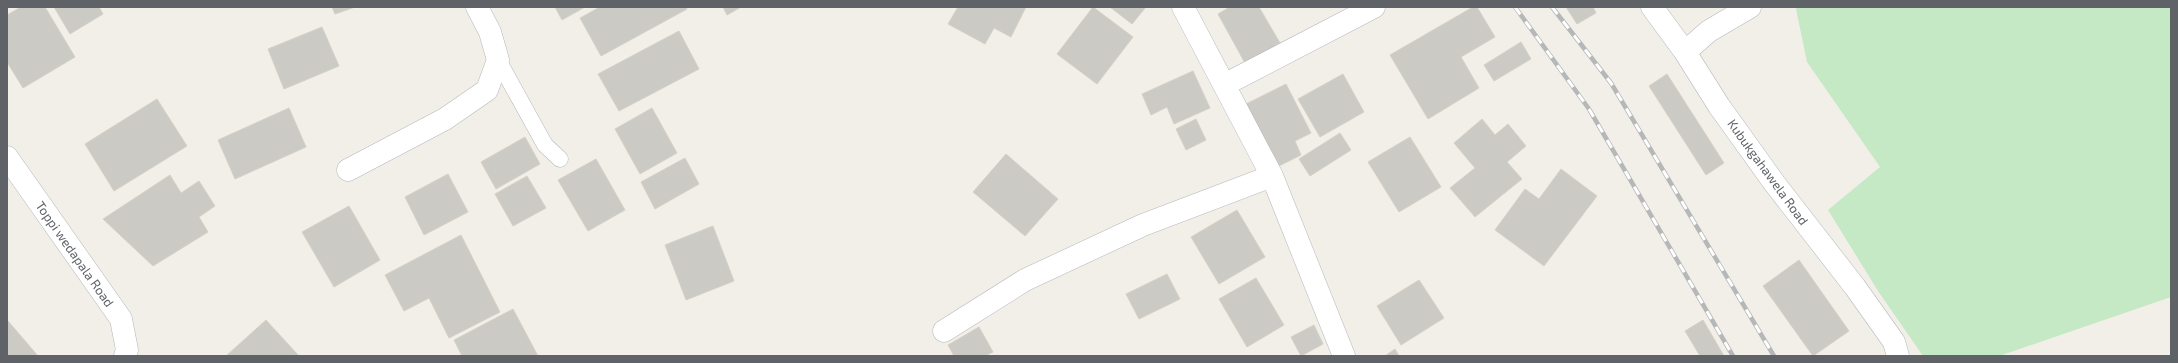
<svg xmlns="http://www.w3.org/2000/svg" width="2178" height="363" font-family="'Exo 2',sans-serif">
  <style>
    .green { fill: #c5e8c5 }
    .building { fill: #cccac5; stroke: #d6d1c6 }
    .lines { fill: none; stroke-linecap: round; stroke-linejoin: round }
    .lane-casing { stroke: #b5b8bc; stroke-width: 17 }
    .street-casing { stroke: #b5b8bc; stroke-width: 23 }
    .lane { stroke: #fff; stroke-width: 16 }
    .street { stroke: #fff; stroke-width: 22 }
    .rail-casing { stroke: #b6b7b8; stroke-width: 4.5 }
    .rail { stroke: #fff; stroke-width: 3; stroke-dasharray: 9; stroke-linecap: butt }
    .labels { text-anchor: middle; stroke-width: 3; stroke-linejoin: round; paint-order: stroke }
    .street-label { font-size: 13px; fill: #5f6368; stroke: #fff }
  </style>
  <rect width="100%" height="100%" fill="#f1efe8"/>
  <path class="green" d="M1798,7h373v290l-172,59h-76l-45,-65 -50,-81 52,-43 -73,-105 -11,-53z"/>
  <path class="building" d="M21,7h24l30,50 -52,31 -16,-26v-47z
    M54,7h45l4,7 -33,20z
    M332,7h23l-20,7z
    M555,7h30l-23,13z
    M600,7h86l1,2 -86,47 -21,-38z
    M723,7h18l-14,8z
    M958,7h68l-15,30 -17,-9 -9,16 -37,-20z
    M1093,7l40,30 -36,47 -40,-30z
    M1110,7h36l-14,17z
    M1230,7h29l21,36 -35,20 -27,-49z
    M1473,7h4l18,30 -34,20 18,31 -51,31 -38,-64z
    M1566,7h27l3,6 -19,11z
    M322,27l17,39 -55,23 -16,-40z
    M679,31l20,38 -80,42 -21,-37z
    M1521,42l10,17 -37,22 -10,-16z
    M1193,71l17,37 -36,16 -7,-17 -16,8 -9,-21z
    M1343,74l21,38 -44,25 -22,-38z
    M1667,74l57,89 -18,12 -57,-89z
    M1286,84l25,49 -16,8 6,14 -22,11 -35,-61z
    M157,99l30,47 -73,45 -29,-47z
    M289,108l17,39 -71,32 -17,-39z
    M652,108l25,45 -37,21 -25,-45z
    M1196,119l10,21 -20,10 -10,-21z
    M1482,119l13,16 13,-11 18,22 -19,16 15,17 -47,38 -25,-29 25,-20 -21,-25z
    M1340,133l11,17 -41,26 -11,-17z
    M525,137l15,27 -44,25 -15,-27z
    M1410,137l31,50 -42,25 -31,-50z
    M1006,154l52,45 -33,37 -52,-44z
    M685,158l14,26 -44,25 -14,-27z
    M596,159l29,51 -37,21 -30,-51z
    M1561,169l36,27 -53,70 -49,-36 30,-41 14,10z
    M448,174l20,38 -44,23 -19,-38z
    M170,175l11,18 18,-12 16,25 -16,11 9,15 -55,34 -50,-47z
    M527,176l19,32 -33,18 -18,-32z
    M349,206l31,54 -46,27 -32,-55z
    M1237,210l28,47 -46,27 -28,-47z
    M713,226l21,55 -48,19 -21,-55z
    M461,235l39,77 -51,26 -20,-40 -25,13 -19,-36z
    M1799,260l50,71 -36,25 -50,-70z
    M1167,274l13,25 -41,20 -13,-25z
    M1256,278l28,47 -37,22 -28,-48z
    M1419,280l25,38 -43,27 -24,-39z
    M513,309l25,47h-76l-8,-16z
    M266,320l33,36h-73z
    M1703,320l21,36h-24l-15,-25z
    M7,321h1l30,35h-31z
    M1314,325l9,19 -22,12 -10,-19z
    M979,327l14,25 -8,4h-31l-6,-11z
    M1395,349l4,7h-14z"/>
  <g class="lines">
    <defs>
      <path id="lane" d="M498,60l47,85 15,14"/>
      <path id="street" d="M1183,7l89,169 72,180
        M1652,7l33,45
        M1750,7l-41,24 -24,21 34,54 56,78 80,103 39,55 4,14
        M1224,85l150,-78
        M7,157l114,162 6,31 -2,6
        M348,170l97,-51 42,-29 11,-30 -8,-28 -13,-25
        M944,331l81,-51 118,-55 129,-49"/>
    </defs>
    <use href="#lane" class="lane-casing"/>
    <use href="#street" class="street-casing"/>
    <use href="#lane" class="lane"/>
    <use href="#street" class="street"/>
    <defs>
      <path id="rail" d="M1515,7l74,102 144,247
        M1552,7l59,76 163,273"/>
    </defs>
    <use href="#rail" class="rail-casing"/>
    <use href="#rail" class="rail"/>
  </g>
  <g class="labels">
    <g class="street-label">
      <text transform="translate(1768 172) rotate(54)" y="5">Kubukgahawela Road</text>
      <text transform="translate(75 254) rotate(55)" y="5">Toppi wedapala Road</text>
    </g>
  </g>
  <rect width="2178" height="363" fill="none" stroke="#5f6368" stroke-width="16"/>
</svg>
